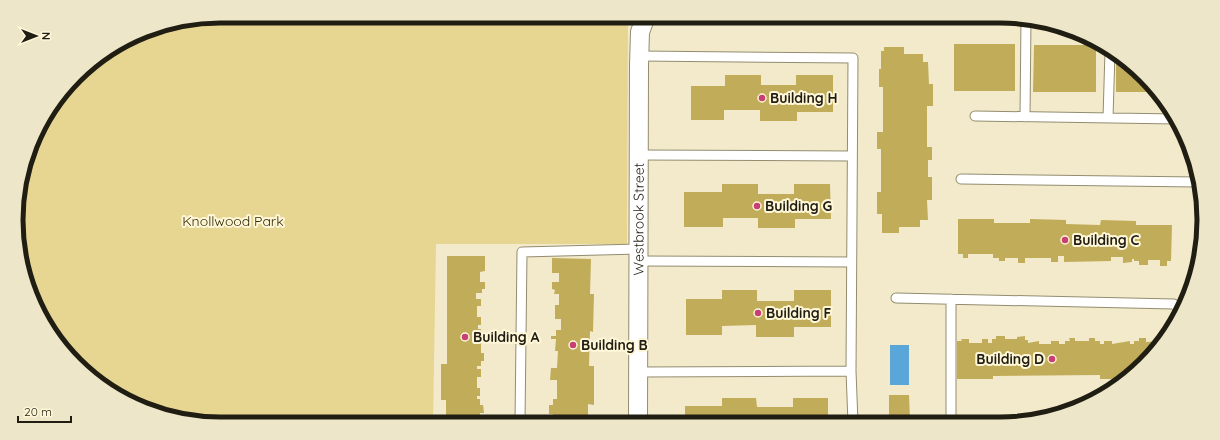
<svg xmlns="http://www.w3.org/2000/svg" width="1220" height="440" font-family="Quicksand,sans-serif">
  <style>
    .green { fill: #e7d692 }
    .water { fill: #5ba6d8 }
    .building { fill: #c1ac5a }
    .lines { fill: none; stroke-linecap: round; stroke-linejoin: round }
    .lane-casing { stroke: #938c6f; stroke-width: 11 }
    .street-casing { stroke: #938c6f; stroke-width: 20 }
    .lane { stroke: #fff; stroke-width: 9 }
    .street { stroke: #fff; stroke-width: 18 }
    .poi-dot { fill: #c93e73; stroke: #fff7d8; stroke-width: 1.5 }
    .labels { text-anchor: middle; stroke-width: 4; stroke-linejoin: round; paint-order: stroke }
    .poi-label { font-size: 14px; font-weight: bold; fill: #201d12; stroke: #fff7d8; text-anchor: start }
    .street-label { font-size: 14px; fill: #201d12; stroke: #fff7d8 }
    .park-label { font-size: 14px; fill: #342b06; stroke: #fff7d8 }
    .rim { fill: none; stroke: #201d12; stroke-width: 5 }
  </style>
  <rect width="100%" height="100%" fill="#f2eacb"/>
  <path class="green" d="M220,16h408l-1,228h-191l-3,180h-213l-53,-7 -61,-28 -55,-55 -28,-61 -5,-79 19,-64 48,-63 57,-36z"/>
  <path class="water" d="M890,345h19v40h-19z"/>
  <path class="building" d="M954,44h61v47h-61z
    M1034,45h62v47h-63z
    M884,47h20v7h19v8h5l1,22h4v22h-6v41h5v13h-4v17h4v23h-5l1,20h-8v7h-21v6h-17v-19h-5v-22h4v-43h-4v-17h6v-45h-4v-18h2v-18h3z
    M1116,54l8,4 30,34h-38z
    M725,75h36v10h35v-10h37v37h-36v9h-37v-11h-36v10h-33v-34h34z
    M722,184h36v10h36v-10h36l1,35h-36v9h-37v-10h-35v9h-39v-35h38z
    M958,219h36v4h36v-4l36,1v4l34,1 1,-5 35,1v4h36l-1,36h-4v5h-7v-6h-12v5h-9v-4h-5v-2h-2v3l-9,1v-6h-12v4l-47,1v-6h-6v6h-7v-4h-26v5h-7v-5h-13v3h-6v-3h-6v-4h-25v4h-5v-4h-5z
    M447,256h38v15l-5,1v10h5v7h-3v4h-6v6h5v7h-4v11h4v8h-3v4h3v5h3v7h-3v12h3v8h-3v5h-4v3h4v8h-4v11h3v8h-3v3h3v6h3l1,8h-4v10l-34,1v-24h-5v-36h6z
    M552,258l39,1 -1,35h4l-1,38 -3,-1 -1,35h5v39l-6,-1v19h-35v-9h-4v-9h4v-6h4v-19h-7l1,-12h6l1,-17h-3l1,-12h-5v-3h5v-6h5v-11h-6v-14h4v-11h-5l1,-4 -3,-1v-7h7v-9h-7z
    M722,290h35v11h37v-11h37v37h-37v10h-38v-12l-34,1v9h-36v-36h36z
    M996,336h9v3h12v-2l8,-1v4h3v3l11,-2v3h12v-3h8v3h6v-3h5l-1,-3h6v3h14v-3h6v3h5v3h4v-3h8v3l18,-3v3h4v-3h5v-3h7v4l13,-1v-2h4l-28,34 -9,6h-26v-4l-107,1v3h-36v-38h5l-1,-2h8v4h13v-4h6v4h4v-4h4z
    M889,395h20l1,24h-21z
    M722,398h34l1,9h36v-9h35v25h-143v-17h37z"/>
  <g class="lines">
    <defs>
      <path id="lane" d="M639,56l214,2 -2,313 2,52
        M975,116l202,3
        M1025,117l1,-98
        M1108,118l2,-67
        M639,155l213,1
        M961,179l237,3
        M639,261l212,1
        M896,298l278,6 7,8
        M951,299v123
        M638,372l213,-1
        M520,423l2,-171 117,-3"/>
      <g id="street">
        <path id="s1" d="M638,423l1,-358 1,-33 6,-16"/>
      </g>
    </defs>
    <use href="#lane" class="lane-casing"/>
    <use href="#street" class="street-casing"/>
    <use href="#lane" class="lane"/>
    <use href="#street" class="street"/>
  </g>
  <g class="poi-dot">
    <circle cx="762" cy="98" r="4"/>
    <circle cx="757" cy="206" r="4"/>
    <circle cx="1065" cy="240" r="4"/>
    <circle cx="758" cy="313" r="4"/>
    <circle cx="465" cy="337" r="4"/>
    <circle cx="573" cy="345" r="4"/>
    <circle cx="1052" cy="359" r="4"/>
  </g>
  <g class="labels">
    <g class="poi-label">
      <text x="770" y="103">Building H</text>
      <text x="765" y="211">Building G</text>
      <text x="1073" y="245">Building C</text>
      <text x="766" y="318">Building F</text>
      <text x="473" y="342">Building A</text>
      <text x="581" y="350">Building B</text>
      <text x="1044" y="364" text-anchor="end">Building D</text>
    </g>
    <g class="street-label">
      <text dy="5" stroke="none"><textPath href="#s1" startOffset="204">Westbrook Street</textPath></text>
    </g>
    <g class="park-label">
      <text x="233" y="226">Knollwood Park</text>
    </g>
  </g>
  <path d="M0 0H1220V440H0ZM220 23H1000A197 197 0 0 1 1197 220V220A197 197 0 0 1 1000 417H220A197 197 0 0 1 23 220V220A197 197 0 0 1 220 23Z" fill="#ede6c8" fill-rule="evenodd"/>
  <path class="rim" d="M220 23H1000A197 197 0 0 1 1197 220V220A197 197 0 0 1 1000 417H220A197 197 0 0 1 23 220V220A197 197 0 0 1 220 23Z"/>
  <g transform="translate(36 36) rotate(90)" stroke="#fff7d8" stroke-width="3" paint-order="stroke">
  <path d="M0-3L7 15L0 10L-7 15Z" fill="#201d12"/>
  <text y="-6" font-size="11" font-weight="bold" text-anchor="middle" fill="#201d12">N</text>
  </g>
  <path d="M18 416v6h53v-6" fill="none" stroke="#201d12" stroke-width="2"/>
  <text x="24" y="416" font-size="12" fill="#201d12" stroke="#fff7d8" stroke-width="3" paint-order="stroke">20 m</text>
</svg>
